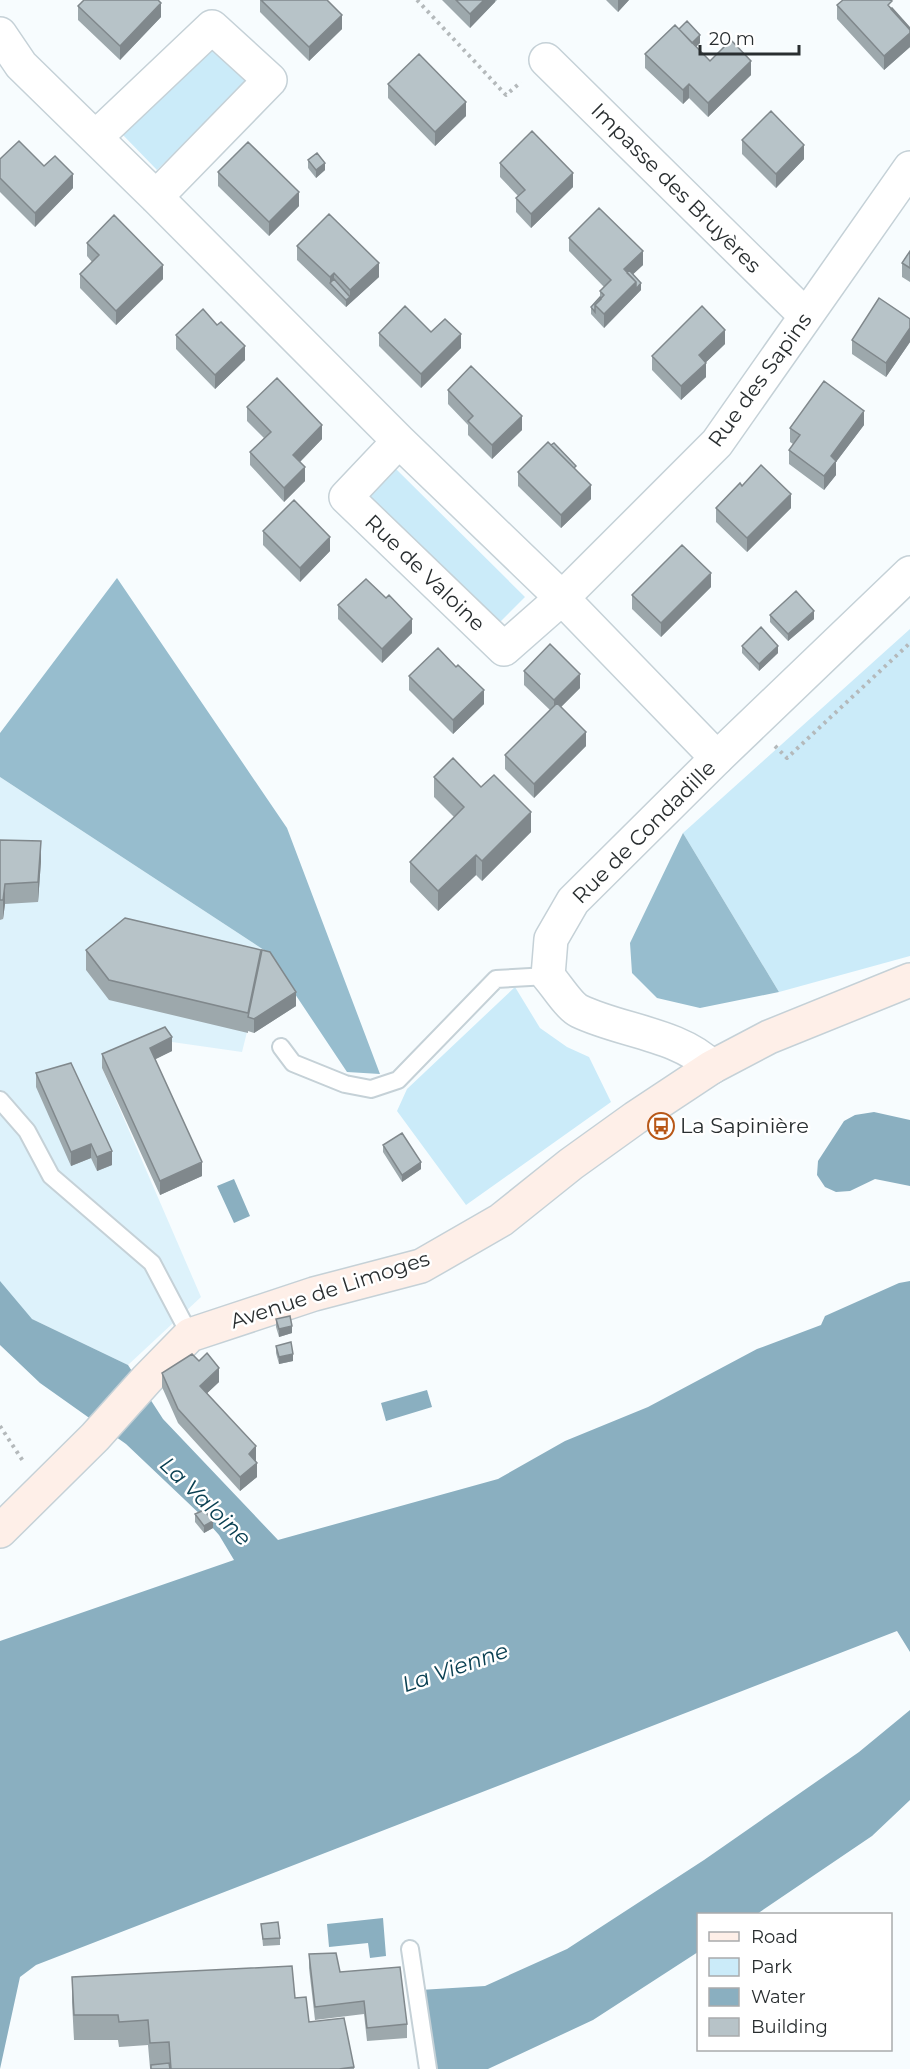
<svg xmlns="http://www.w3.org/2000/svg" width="910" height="2069" font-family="Montserrat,sans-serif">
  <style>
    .built { fill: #ddf2fb }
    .green { fill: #cbebf9 }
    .forest { fill: #97bdce }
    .water { fill: #8aafc0 }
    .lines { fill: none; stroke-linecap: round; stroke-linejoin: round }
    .service-casing { stroke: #c5d1d7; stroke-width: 20 }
    .minor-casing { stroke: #c5d1d7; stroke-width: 36 }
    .tertiary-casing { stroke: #c5d1d7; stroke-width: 36 }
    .secondary-casing { stroke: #c5d1d7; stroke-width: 36 }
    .path { stroke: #b4b9bb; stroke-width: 4; stroke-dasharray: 3 4.5; stroke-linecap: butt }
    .service { stroke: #fff; stroke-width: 16 }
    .minor { stroke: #fff; stroke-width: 33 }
    .tertiary { stroke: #fff; stroke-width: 33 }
    .secondary { stroke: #feefe8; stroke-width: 33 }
    .wall { fill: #9da8ac }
    .shaded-wall { fill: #80888c }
    .building { fill: #b7c3c8; stroke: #80888c; stroke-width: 1.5 }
    .labels { text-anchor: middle; stroke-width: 5; stroke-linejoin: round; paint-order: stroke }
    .street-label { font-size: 21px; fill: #292e30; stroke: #fff }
    .poi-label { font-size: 21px; fill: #292e30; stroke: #fff; text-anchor: start }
    .water-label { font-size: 22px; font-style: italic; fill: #0a4052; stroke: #fff }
  </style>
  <rect width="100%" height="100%" fill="#f7fcfe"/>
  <path class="built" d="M0,777l267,175 -25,100 -77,-11 -63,27 99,229 -73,68 -96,-46 -32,-29z"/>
  <path class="green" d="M213,45l36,35 -92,90 -35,-36z
    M396,469l129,128 -27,27 -129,-128z
    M910,629v327l-131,36 -96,-159z
    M515,987l25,41 27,19 22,10 22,45 -145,103 -69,-94 10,-22z"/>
  <path class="forest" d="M117,578l170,250 93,246 -33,-2 -80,-120 -267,-175v-44z
    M683,833l96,159 -79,16 -43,-10 -25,-25 -2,-30z"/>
  <path class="water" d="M874,1112l36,8v66l-35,-7 -25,12 -14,1 -11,-5 -8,-12 1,-14 26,-40 11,-6z
    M234,1179l16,37 -16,7 -17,-37z
    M0,1281l32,38 96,46 35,54 115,121 220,-61 67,-38 83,-34 109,-58 64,-24 4,-9 74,-33 11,-2v371l-13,-21 -861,334 -16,12 -20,92v-428l234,-81 -15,-25 -15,-17 -78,-74 -86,-61 -40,-38z
    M427,1390l5,17 -46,14 -5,-18z
    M910,1710v90l-38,36 -115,78h-59v38l-105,68 -105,49h-52l-16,-79 65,-4 82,-37 137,-89 155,-108z
    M383,1918l3,38 -16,2 -2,-15 -39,4 -2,-23z"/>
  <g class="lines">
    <defs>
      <path id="service" d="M281,1047l12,16 52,21 26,5 27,-9 98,-101 52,-3
        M0,1100l27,31 24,45 101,87 38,72
        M410,1949l18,120"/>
      <path id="minor" d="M0,34l21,31 135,132 243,244 163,157 155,160
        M546,60l260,256
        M96,137l116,-110 58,53 -114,117
        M399,441l-53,56 158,152 58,-51 155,-155 193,-275"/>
      <path id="tertiary" d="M712,1067c-33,-33 -92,-36 -133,-56 -10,-5 -23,-26 -31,-35l3,-37 22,-38 144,-143 193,-185"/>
      <path id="secondary" d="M0,1531l95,-94 52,-58 43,-44 124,-41 107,-28 80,-46 70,-56 64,-46 77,-51 57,-30 141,-57"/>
    </defs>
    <use href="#service" class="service-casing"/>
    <use href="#minor" class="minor-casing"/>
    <use href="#tertiary" class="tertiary-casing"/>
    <use href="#secondary" class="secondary-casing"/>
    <path class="path" d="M417,0l89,95 15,-13
      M775,746l12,12 123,-115
      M0,1426l23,35"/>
    <use href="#service" class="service"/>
    <use href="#minor" class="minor"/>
    <use href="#tertiary" class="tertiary"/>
    <use href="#secondary" class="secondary"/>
  </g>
  <path class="wall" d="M260,0h67l15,29 -33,32 -49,-49z
    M442,0h55l-27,28z
    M606,0h23l-11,12z
    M837,5l55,3 18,20v19l-26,23 -47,-51z
    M78,6l83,11 -41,43 -42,-40z
    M679,29l21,14 -4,4 14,14 41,14 -43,42 -19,-19 -6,6 -38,-36v-14z
    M388,84l78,32 -31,30 -47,-48z
    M742,140l62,19 -28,29 -34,-34z
    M0,159l73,29 -38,39 -35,-35z
    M308,160l17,10 -9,8 -8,-10z
    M500,163l73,24 -42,41 -15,-16v-14l2,-2 -18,-19z
    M218,172l81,34 -30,30 -51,-50z
    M569,238l74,27 -10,9 8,16 -37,38 -13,-14v-7l9,-10v-6l4,-4 -35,-36z
    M87,243l76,36 -47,46 -36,-37v-14l12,-12 -5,-6z
    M297,246l82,31 -33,30 -49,-47z
    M910,251v31l-8,-5v-14z
    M910,319v23l-24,35 -34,-23v-14z
    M431,332l30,16 -40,40 -42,-42v-13z
    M176,335l69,25 -30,29 -39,-40z
    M725,344l-19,18v15l-25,23 -29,-30v-14z
    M448,390l74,40 -30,29 -24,-24v-10l-20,-21z
    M247,407l75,32 -22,23 5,19 -21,21 -34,-37v-13l14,-14 -17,-17z
    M864,425l-28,37v13l-12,15 -35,-26v-14l4,-6 -3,-2v-14z
    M576,470l15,29 -30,29 -43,-42v-14z
    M742,486l49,22 -44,44 -31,-30v-14z
    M263,531l67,20 -30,31 -37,-37z
    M711,587l-50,50 -29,-28v-14z
    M338,605l74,28 -30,30 -44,-44z
    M770,615l44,4 -26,22 -18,-19z
    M742,646l36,7 -19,18 -17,-18z
    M524,671l56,17 -19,19 25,39 -52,52 -29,-29v-14l45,-45 -26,-25z
    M409,676l75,28 -31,30 -44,-44z
    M434,777l47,10 50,45 -49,49 -6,-6 -38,36 -28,-29v-20l44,-45 -20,-20z
    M0,840l41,21 -3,41 -33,2 -2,15 -3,1z
    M86,950l210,56 -42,27 -6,-2v2l-139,-33 -23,-30z
    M172,1051l-17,8 47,117 -42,19 -58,-127v-14z
    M36,1073l76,92 -15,6 -6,-13 -20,8 -35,-79z
    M383,1145l38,24 -19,13 -19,-30z
    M276,1319l16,14 -13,4 -3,-10z
    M276,1346l17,15 -14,3 -3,-11z
    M162,1373l57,9 -12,11 49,67 1,17 -17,14 -62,-68 -16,-36z
    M195,1514l18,14 -9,5 -9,-11z
    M261,1924l19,14v7l-17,1z
    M309,1954l31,18 67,52v14l-40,3 -3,-27 -49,6 -6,-52z
    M72,1977l223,21 14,24 45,45v2h-203l-1,-1 -2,-23 -29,2 -1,-7h-44l-2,-38z"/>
  <path class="shaded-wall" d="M484,0h11v2l-25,26v-14z
    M618,0h11l-11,12z
    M161,3v14l-41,43v-14z
    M342,15v14l-33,32v-14z
    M910,33v14l-26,23v-14z
    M700,35v8l-11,10v-7z
    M751,61v14l-43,42v-14z
    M689,84v14l-6,6v-14z
    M466,102v14l-31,30v-14z
    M804,145v14l-28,29v-14z
    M325,163v7l-9,8v-8z
    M573,173v14l-42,41v-14z
    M73,174v14l-38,39v-14z
    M299,192v14l-30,30v-14z
    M643,251v14l-16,15 -3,-11z
    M379,263v14l-33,30v-7l4,-3v-7z
    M163,265v14l-47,46v-14z
    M334,273v13l-4,-3v8v-14z
    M636,282l5,1v7l-37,38v-14z
    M910,328v14l-24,35v-14z
    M725,330v14l-26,25v-14z
    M461,334v14l-40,40v-14z
    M245,346v14l-30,29v-14z
    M706,363v14l-25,23v-14z
    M864,411v14l-28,37v13l-12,15v-14l7,-20z
    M522,416v14l-30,29v-14z
    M322,425v14l-29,30v-14z
    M305,467v14l-21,21v-14z
    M591,485v14l-30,29v-13z
    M791,494v14l-44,44v-14z
    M330,537v14l-30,31v-14z
    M711,573v14l-50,50v-14z
    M814,611v8l-26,22v-7z
    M412,619v14l-30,30v-14z
    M778,646v7l-19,18v-7z
    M580,674v14l-26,26v-14z
    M484,690v14l-31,30v-14z
    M586,732v14l-52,52v-14z
    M531,812v20l-49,49v-20z
    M41,841v20l-3,41v-20z
    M476,855v20l-38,36v-20z
    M5,884v20l-2,15v-19z
    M261,950v20l-13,47v16v-20z
    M296,992v14l-42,27v-14z
    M172,1037v14l-22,11v-14z
    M91,1144v14l-20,8v-14z
    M112,1151v14l-15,6v-14z
    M202,1162v14l-42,19v-14z
    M421,1162v7l-19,13v-7z
    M292,1326v7l-13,4v-8z
    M293,1354v7l-14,3v-7z
    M219,1368v14l-19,18v-14z
    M256,1446v14l-7,8v-14z
    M257,1463v14l-17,14v-14z
    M213,1521v7l-9,5v-7z"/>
  <path class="building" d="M84,0h74l3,3 -41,43 -42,-40z
    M261,0h66l15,15 -33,32z
    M456,0h28l-14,14z
    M843,0h47l2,1 -4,4 22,25v3l-26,23 -47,-51z
    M892,8l18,20v2l-19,-21z
    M687,21l13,14 -8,8 -13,-14z
    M675,25l35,36 21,-21 20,21 -43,42 -19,-19 -6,6 -38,-36z
    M419,54l47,48 -31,30 -47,-48z
    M771,111l33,34 -28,29 -34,-34z
    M532,131l41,42 -42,41 -15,-16 9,-8 -25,-27z
    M19,141l25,25 11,-10 18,18 -38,39 -35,-35v-19z
    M248,142l51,50 -30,30 -51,-50z
    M317,153l8,10 -9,7 -8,-10z
    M599,208l44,43 -19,18 12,13 -32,32 -9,-9 9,-10 -4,-4 11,-11 -42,-42z
    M329,214l50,49 -29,27 -16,-17 -4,4 -33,-31z
    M114,215l49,50 -47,46 -36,-37 19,-19 -12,-12z
    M910,251v17l-8,-5z
    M629,270l12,13 -5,6v-7l-9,-9z
    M334,279l16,18 -4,3 -16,-17z
    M600,297l1,2 -6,6v7l-4,-5z
    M879,298l31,21v9l-24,35 -34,-23z
    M405,306l26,26 14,-13 16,15 -40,40 -42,-41z
    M702,306l23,24 -26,25 7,8 -25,23 -29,-30z
    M203,309l14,16 4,-3 24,24 -30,29 -39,-40z
    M471,366l51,50 -30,29 -24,-24 5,-5 -25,-26z
    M277,378l45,47 -29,30 12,12 -21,21 -34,-36 21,-20 -24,-25z
    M824,381l40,30 -33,45 5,5 -12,15 -35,-26 11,-15 -10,-7z
    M548,442l43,43 -30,30 -43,-43z
    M554,443l22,23 -2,2 -23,-23z
    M761,465l30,29 -44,44 -31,-30 24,-25 2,3z
    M294,500l36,37 -30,31 -37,-37z
    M682,545l29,28 -50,50 -29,-28z
    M366,579l20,19 3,-3 23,24 -30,30 -44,-44z
    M796,591l18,20 -26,23 -18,-19z
    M761,627l17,19 -19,18 -17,-18z
    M550,644l30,30 -26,26 -30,-29z
    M438,648l18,19 2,-2 26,25 -31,30 -44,-44z
    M557,703l29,29 -52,52 -29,-29z
    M453,758l28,29 13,-12 37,37 -49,49 -6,-6 -38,36 -28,-29 54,-55 -30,-30z
    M0,840l41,1 -3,41 -33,2 -2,16h-3z
    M125,918l136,32 -13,63 -139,-33 -23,-30z
    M262,950l8,2 26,40 -42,27 -6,-2z
    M165,1027l7,10 -22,11 52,114 -42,19 -58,-127z
    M71,1063l41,88 -15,6 -6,-13 -20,8 -35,-79z
    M402,1133l19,29 -19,13 -19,-30z
    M290,1316l2,10 -13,3 -3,-10z
    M291,1342l2,12 -14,3 -3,-11z
    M207,1353l12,15 -19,18 56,60 -7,8 8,9 -17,14 -62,-68 -16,-36 30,-19 7,7z
    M204,1510l9,11 -9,5 -9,-12z
    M278,1922l2,16 -17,1 -2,-15z
    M336,1953l4,19 60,-5 7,57 -40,4 -3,-27 -49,6 -6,-53z
    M292,1966l3,32 11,-1 3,25 35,-4 10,49 -15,2h-168l-2,-27 -19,1 -2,-23 -29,2 -1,-7h-44l-2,-38z
    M169,2063l1,6h-19v-4z"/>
  <defs>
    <symbol id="bus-ring" viewBox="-11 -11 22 22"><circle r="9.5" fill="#fff" stroke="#b85717" stroke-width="1.5"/><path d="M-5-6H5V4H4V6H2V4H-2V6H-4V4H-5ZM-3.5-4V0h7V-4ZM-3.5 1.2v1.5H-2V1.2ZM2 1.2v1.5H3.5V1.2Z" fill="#b85717"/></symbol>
  </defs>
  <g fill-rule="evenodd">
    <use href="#bus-ring" x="646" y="1111" width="30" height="30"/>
  </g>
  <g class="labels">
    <g class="street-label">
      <text transform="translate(676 188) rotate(45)" y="7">Impasse des Bruyères</text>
      <text transform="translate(760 380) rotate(-54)" y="7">Rue des Sapins</text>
      <text transform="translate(425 573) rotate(44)" y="7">Rue de Valoine</text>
      <text transform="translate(644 832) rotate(-45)" y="7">Rue de Condadille</text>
      <text transform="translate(330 1290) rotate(-18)" y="7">Avenue de Limoges</text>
    </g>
    <g class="poi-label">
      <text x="680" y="1133">La Sapinière</text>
    </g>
    <g class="water-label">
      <text transform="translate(206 1501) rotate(44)" y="8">La Valoine</text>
      <text transform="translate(455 1667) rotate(-19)" y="8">La Vienne</text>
    </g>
  </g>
  <rect x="697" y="1913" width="195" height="138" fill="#ffffff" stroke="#a9abac" stroke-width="1.5"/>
  <rect x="709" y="1932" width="30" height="9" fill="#feefe8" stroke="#a9abac" stroke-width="1.5"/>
  <text x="751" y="1943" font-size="18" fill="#292e30">Road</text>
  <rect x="709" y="1958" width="30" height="18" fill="#cbebf9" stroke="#a9abac" stroke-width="1.5"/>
  <text x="751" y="1973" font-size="18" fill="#292e30">Park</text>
  <rect x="709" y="1988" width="30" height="18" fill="#8aafc0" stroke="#a9abac" stroke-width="1.5"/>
  <text x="751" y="2003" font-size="18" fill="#292e30">Water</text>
  <rect x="709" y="2018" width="30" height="18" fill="#b7c3c8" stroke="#a9abac" stroke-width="1.5"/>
  <text x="751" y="2033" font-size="18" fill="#292e30">Building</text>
  <path d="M700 45v9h99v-9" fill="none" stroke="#292e30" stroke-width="3"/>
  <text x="709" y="45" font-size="18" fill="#292e30" stroke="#ffffff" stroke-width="4.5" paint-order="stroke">20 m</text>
</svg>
